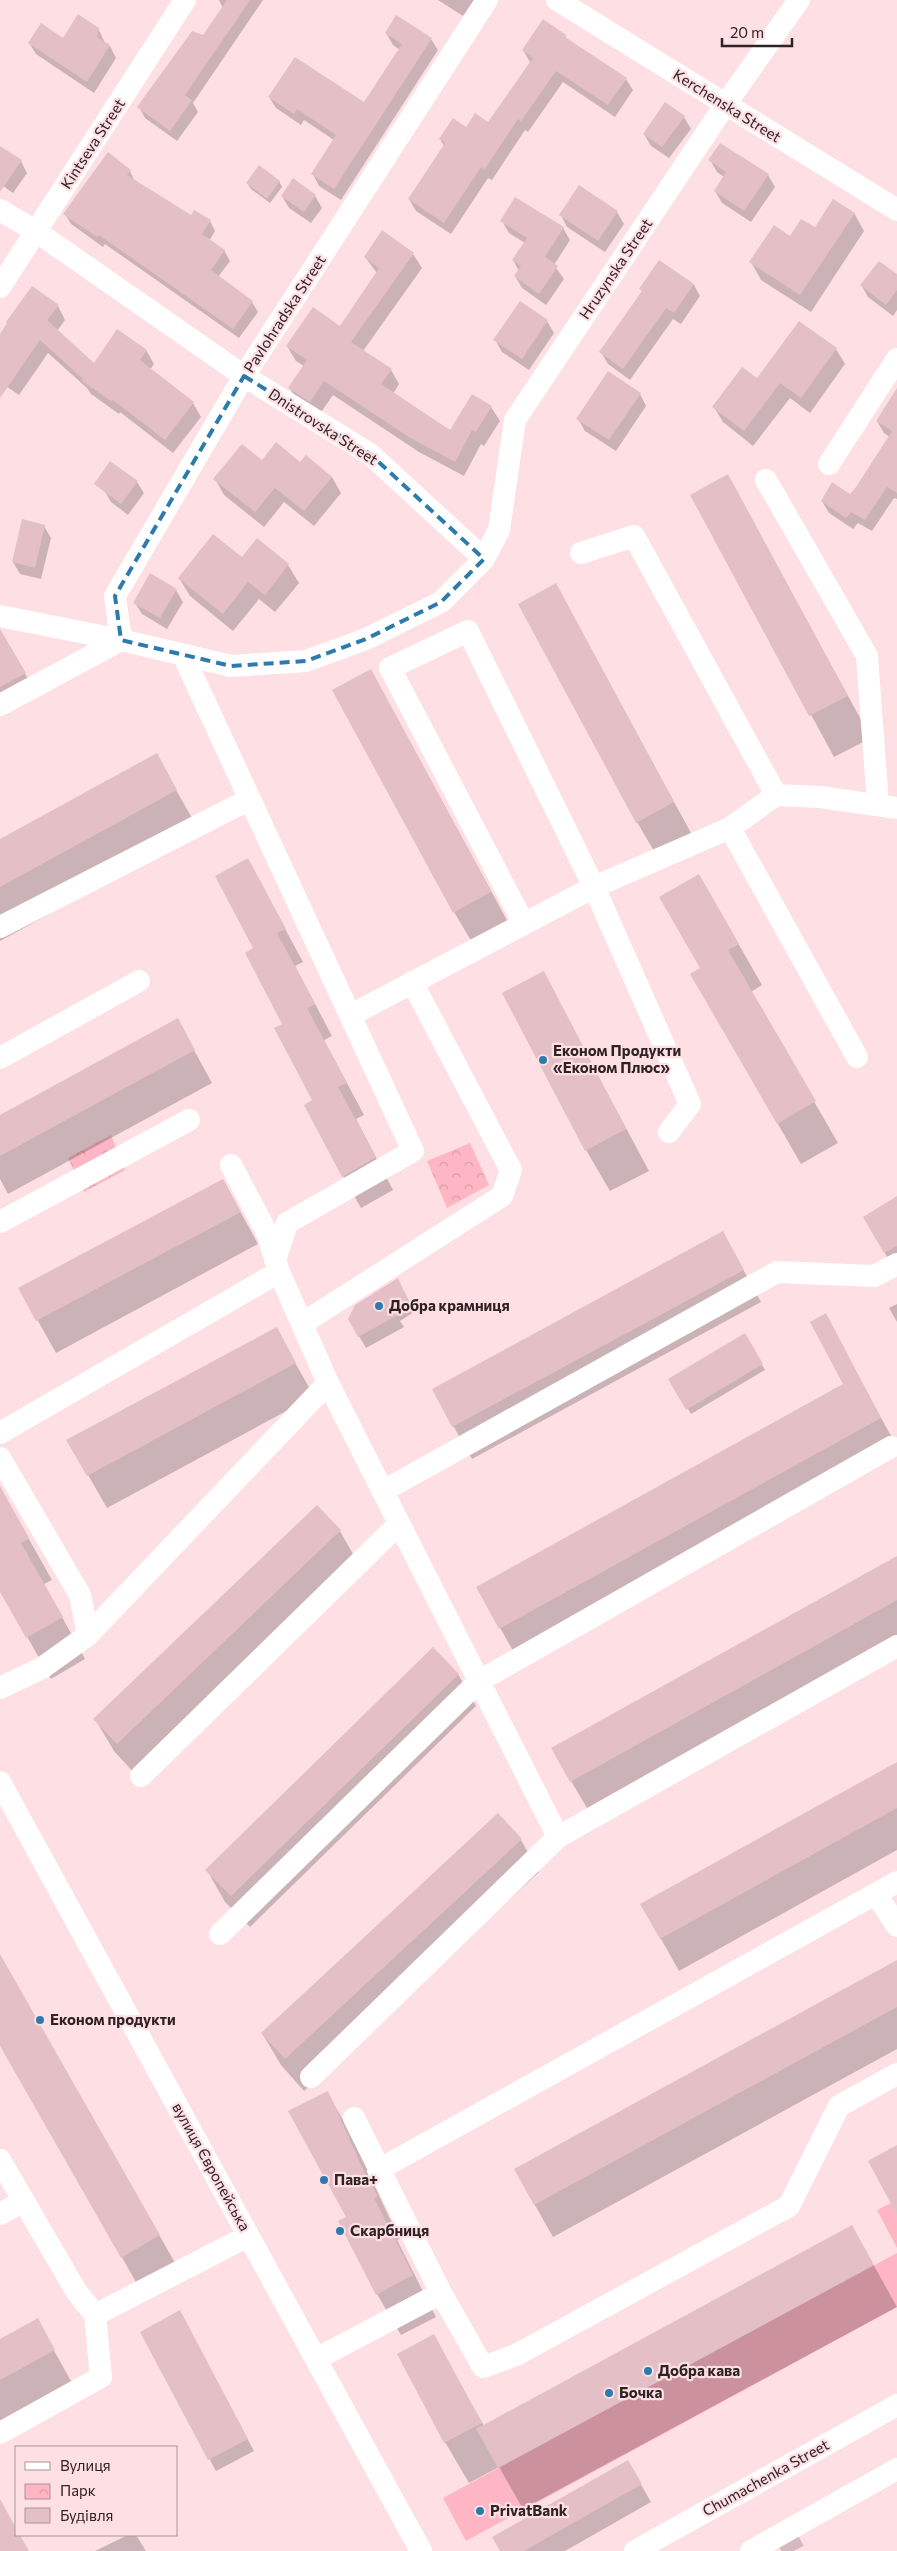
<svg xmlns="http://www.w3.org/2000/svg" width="897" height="2551" font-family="Commissioner,sans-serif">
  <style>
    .grass { fill: #feb6c4 }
    .park { fill: url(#park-crowns) }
    .shadow { fill: #0003 }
    .building { fill: #e4c0c6 }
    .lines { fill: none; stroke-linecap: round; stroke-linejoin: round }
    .minor-tunnel { stroke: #d4b9be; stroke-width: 22; stroke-dasharray: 22 11; stroke-linecap: butt }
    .minor { stroke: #fff; stroke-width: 22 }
    .marked { fill: none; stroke: #2d7bad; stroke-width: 4; stroke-dasharray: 10 6; stroke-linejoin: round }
    .poi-dot { fill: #2d7bad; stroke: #fddfe4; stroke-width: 2 }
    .labels { text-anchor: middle; stroke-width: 4.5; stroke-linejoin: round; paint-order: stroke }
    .street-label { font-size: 15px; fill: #2f2224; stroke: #fddfe4 }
    .poi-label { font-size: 15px; font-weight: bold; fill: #2f2224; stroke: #fddfe4; text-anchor: start }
  </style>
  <defs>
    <pattern id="park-crowns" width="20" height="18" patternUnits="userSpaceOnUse" patternTransform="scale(1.25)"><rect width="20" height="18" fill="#feb6c4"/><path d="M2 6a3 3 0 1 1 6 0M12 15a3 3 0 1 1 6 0" fill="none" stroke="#da9ca8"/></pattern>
  </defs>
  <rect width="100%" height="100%" fill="#fddfe4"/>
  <path class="grass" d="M897,2200v48l-20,-38z
    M897,2253v54l-431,234 -23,-43z"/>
  <path class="park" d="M111,1135l14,35 -41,22 -16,-34z
    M470,1143l19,42 -42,23 -20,-47z"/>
  <path class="shadow" d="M219,0h44l-70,103 5,9 -21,29 -32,-23 -6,-11 65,-71 19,-28z
    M438,0h36l-11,16z
    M98,28l7,15 5,3 6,12 -22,35 -58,-39 -7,-11 34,-4z
    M386,33l45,6 7,11 -97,150 -22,-14 -6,-12 21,-34 -30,-20 -3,5 -25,-17 -7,-11 96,7 35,-54 -7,-5z
    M565,36l3,5 58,38 7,11 -18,27 -52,-35 -35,50 -3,-2 -33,50 -4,-2 -37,56 -35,-23 -7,-12 35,-53 -4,-7 49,-15 41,-62 -7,-12z
    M684,117l7,12 -22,29 -18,-12 -7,-12z
    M0,147l21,14 6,12 -14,20 -13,-9z
    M710,160l58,15 7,12 -24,35 -29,-19 -7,-12 9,-14 -7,-5z
    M130,171l5,11 56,35 19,4 5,10 -6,10 15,9 6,11 -12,16 34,25 6,10 -19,26 -134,-94 -2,3 -32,-23 -6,-10z
    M279,181l3,6 -12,16 -19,-14 -4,-6z
    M579,187l38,25 7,12 -19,28 -38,-25 -6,-12z
    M282,196h33l7,12 -11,15 -22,-15z
    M854,213l10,18 -53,81 -50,-32 -10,-18 64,-33z
    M502,221l61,7 7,12 -16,25 10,14 -18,26 -24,-17 -7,-12 4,-5 -6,-11 12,-17 -16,-10z
    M413,254l9,14 -59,83 28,19 8,14 -6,10 57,37 41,-24 9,14 -16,25 -3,-2 -17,32 -45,-24 -86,-57 -14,20 -21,-13 -8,-14 14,-22 -8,-5 -9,-15 53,-18 37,-55 -12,-16z
    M897,276v34l-4,6 -25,-19 -6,-11z
    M694,285l6,11 -19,28 -8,-5 -43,61 -22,-16 -7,-12 41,-60 -1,-3z
    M520,303l27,18 7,12 -25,37 -27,-18 -7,-12z
    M58,306l7,14 -8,11 37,34 52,-15 8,14 -4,6 43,33 8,14 -28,36 -53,-41 -1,2 -28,-20 -4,-6 -39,-35 -29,42 -19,-13v-46z
    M836,349l9,15 -35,49 -20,-15 -37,48 -30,-24 -9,-15 43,-27z
    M897,390v109l-3,-1 -22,33 -14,-8 -5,6 -24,-16 -7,-12 28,-6 7,-7 33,-51 -6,-4 -7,-12z
    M640,394l6,12 -30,45 -31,-20 -7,-12z
    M262,461l38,3 32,13 9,16 -27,33 -30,-24 -20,25 -40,-32 -9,-16z
    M728,476l143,262 -37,19 -142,-262z
    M137,482l7,11 -16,22 -17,-13 -7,-12z
    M44,526l7,12 -10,41 -21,-5 -7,-12z
    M257,540l31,25 11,18 -24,29 -16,-13 -26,32 -43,-35 -11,-18 63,-19z
    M556,585l141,259 -36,19 -24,-41z
    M176,590l7,12 -16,27 -25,-15 -7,-11z
    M12,650l16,29 -28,15v-38z
    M389,703l120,221 -36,20 -19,-32z
    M156,755l44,77 -200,109v-101z
    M248,860l55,102 -8,4 37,70 -8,4 40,75 -8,4 37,71 -32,18 -18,-32 -88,-227z
    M699,875l63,110 -11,7 87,151 -37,21 -109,-189 10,-6z
    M543,973l106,198 -39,20 -24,-41z
    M177,1019l35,64 -204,111 -8,-15v-63z
    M223,1180l35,64 -202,109 -36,-64z
    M897,1198v76l-33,-57z
    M723,1233l38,69 -289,157 -39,-69z
    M404,1291l10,21 -14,9 4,6 -38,21 -17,-29z
    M897,1304v18l-8,-14z
    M825,1315l72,132 -379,213 -40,-72 367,-203z
    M276,1329l38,67 -207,112 -39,-68z
    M744,1335l21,35 -74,44 -21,-35z
    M0,1488l52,92 -8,4 41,75 -34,20 -51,-90z
    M340,1531l18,32 -222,212 -22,-24 -19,-32z
    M897,1557v86l-307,170 -19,-32z
    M458,1674l18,32 -226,221 -25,-25 -18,-32z
    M897,1764v86l-218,121 -37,-66z
    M521,1840l18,32 -235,219 -23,-26 -19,-32z
    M0,1956l178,312 -38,21 -140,-245z
    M897,1969v80l-344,188 -38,-67z
    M327,2092l24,42 38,83 12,21 -4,2 39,77 -35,18 -24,-41 -29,-77z
    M852,2226l45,81 -374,202 -24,-42 -30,16 -24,-41 -12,-107 51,91z
    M37,2320l35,63 -72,39v-82z
    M186,2324l68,127 -38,20 -75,-139z
    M628,2462l23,40 -86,49h-63z
    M128,2535h8l10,16h-51z"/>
  <path class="building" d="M227,0h23l-65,95 7,5 -22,31 -33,-24 55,-76 11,4z
    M78,14l21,14 -2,9 13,8 -23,37 -59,-39 13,-20 22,15z
    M396,15l36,23 -98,151 -23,-15 25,-39 -39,-26 -3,5 -26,-17 27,-40 69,45 38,-58 -17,-11z
    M543,19l23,16 -1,2 62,41 -19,27 -52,-34 -35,50 -3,-2 -33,50 -4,-2 -37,56 -36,-24 37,-56 -6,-4 14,-21 13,9 9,-14 13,9 45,-64 -11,-8z
    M665,102l20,14 -23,31 -19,-13z
    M720,143l49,31 -25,37 -30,-20 12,-19 -18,-12z
    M0,146l22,14 -22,32z
    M108,152l23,18 -4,5 64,40 3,-5 17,10 -9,14 23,16 -14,20 42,31 -20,28 -134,-94 -2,2 -34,-23z
    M259,165l21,16 -13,18 -21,-16z
    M293,178l23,17 -12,17 -23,-16z
    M579,185l39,26 -20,30 -39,-26z
    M515,197l49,30 -19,30 13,9 -19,28 -25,-18 7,-10 -9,-6 15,-22 -27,-17z
    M833,199l22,14 -55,82 -51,-33 25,-37 16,11 11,-17 14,8z
    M382,230l32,23 -63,89 41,27 -11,15 69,46 22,-36 20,12 -16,26 -4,-2 -17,32 -46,-25 -85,-56 -14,21 -22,-14 19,-28 -21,-14 27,-39 27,19 39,-58 -15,-11z
    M659,260l35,24 -20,29 -8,-5 -43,61 -24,-17 43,-61 -3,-2z
    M879,261l18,13v16l-11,15 -26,-20z
    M32,286l27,19 -12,15 47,43 23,-34 30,21 -7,10 54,42 -29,38 -52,-40 -2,1 -29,-20 1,-2 -43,-39 -40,58v-64l7,-11 -1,-1z
    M520,301l28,19 -26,39 -29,-19z
    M799,321l38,27 -36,50 -21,-15 -36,48 -32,-24 30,-40 15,11z
    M608,371l33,22 -32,47 -33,-21z
    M897,388v105l-10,-6 -22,33 -14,-8 -5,6 -25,-17 11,-19 18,12 6,-7 36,-56 -16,-10z
    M276,442l24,20 6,-7 26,22 -28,34 -29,-23 -20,24 -42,-33 29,-35 20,16z
    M110,461l28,20 -17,23 -27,-20z
    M728,474l120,222 -39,20 -119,-221z
    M22,519l23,6 -10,43 -23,-6z
    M213,534l29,23 15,-19 32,26 -24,31 -17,-13 -25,32 -45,-36z
    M150,573l27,16 -17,29 -27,-15z
    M556,583l118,219 -38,21 -118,-219z
    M0,629l26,44 -26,14z
    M371,669l120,223 -38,21 -121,-223z
    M157,753l20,37 -177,97v-48z
    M248,858l38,71 -9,4 38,71 -8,4 40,75 -9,4 38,70 -34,20 -38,-72 8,-5 -38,-72 8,-4 -37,-71 8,-5 -38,-72z
    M699,874l40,70 -11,6 88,151 -39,23 -87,-150 10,-6 -41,-71z
    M544,971l82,158 -41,22 -83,-158z
    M178,1018l17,32 -195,106v-41z
    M223,1179l18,33 -205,109 -18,-33z
    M897,1196v50l-13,7 -21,-36z
    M723,1231l21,39 -292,157 -20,-38z
    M398,1278l10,22 -14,8 4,7 -40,22 -10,-18 7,-14z
    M826,1313l55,105 -382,211 -23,-42 367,-203 -33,-62z
    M277,1327l19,36 -209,113 -21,-36z
    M745,1333l18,31 -77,46 -18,-31z
    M0,1486l29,52 -8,5 42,74 -37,21 -26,-46z
    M317,1505l24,25 -224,214 -24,-25z
    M897,1556v44l-327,182 -19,-34z
    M433,1647l26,27 -228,222 -26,-26z
    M897,1762v46l-237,131 -20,-35z
    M498,1813l24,26 -237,220 -24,-26z
    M0,1954l160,281 -39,23 -121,-212z
    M897,1960v47l-363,198 -20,-36z
    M328,2091l38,85 12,20 -4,2 39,77 -37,20 -38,-74 8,-4 -58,-106z
    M897,2145v70l-29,-54z
    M852,2225l22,40 -376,203 -22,-39z
    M180,2310l68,129 -40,21 -68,-128z
    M38,2318l17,32 -55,30v-41z
    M434,2334l48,89 -38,20 -47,-89z
    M628,2460l14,24 -118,67h-24l-8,-14z
    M0,2499l16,29v7h4l9,16h-29z"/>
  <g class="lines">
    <path class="minor-tunnel" d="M784,2533l10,18"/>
    <path class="minor" d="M557,0l340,210
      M0,210l37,22 207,144 126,78 114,105
      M0,287l185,-287
      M829,464l68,-105
      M766,480l101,176 11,148
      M581,553l53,-17 142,259
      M0,616l121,24 110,26 75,-5 60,-22 75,-37 43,-43 15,-29 16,-110 210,-315 74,-105
      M121,640l-6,-44 129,-220 243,-376
      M183,655l230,496 -126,72 -12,37
      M0,705l121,-65
      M730,828l127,229
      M524,924l-134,-256 78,-37 126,256 96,217 -21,28
      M0,927l250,-128
      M351,1015l243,-128 136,-59 46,-33 44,2 77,11
      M0,1058l139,-77
      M231,1165l37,70 11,37 49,111 230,454
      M0,1222l189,-102
      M303,1323l199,-127 9,-26 -99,-188
      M0,1433l279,-161
      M0,1458l80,137 8,40
      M383,1491l394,-219 97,4 23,-12
      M0,1688l42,-20 46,-33 240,-252
      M141,1776l258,-252
      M0,1782l421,769
      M876,1894l21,32
      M220,1934l259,-253 412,-234
      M311,2077l247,-240 339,-191
      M354,2118l87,175
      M0,2160l76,131 19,24 153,-79
      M378,2170l519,-288
      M0,2214l24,-13
      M316,2359l125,-66 42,74 33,-12 273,-149 50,-100 58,-32
      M0,2433l101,-56 -6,-62
      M635,2551l262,-146
      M751,2551l146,-82"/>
  </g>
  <path class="marked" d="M244,376l126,78 114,105 -43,43 -75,37 -60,22 -75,5 -110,-26 -6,-44z"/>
  <g class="poi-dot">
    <circle cx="543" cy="1060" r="5"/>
    <circle cx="379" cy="1306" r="5"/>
    <circle cx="40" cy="2020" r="5"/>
    <circle cx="324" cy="2180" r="5"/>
    <circle cx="340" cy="2231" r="5"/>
    <circle cx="648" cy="2371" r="5"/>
    <circle cx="609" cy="2393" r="5"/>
    <circle cx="480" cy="2511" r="5"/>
  </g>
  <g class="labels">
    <g class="street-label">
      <text transform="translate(727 106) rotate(32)" y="5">Kerchenska Street</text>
      <text transform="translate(93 144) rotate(-57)" y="5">Kintseva Street</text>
      <text transform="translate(616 269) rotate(-56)" y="5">Hruzynska Street</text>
      <text transform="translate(285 314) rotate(-57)" y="5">Pavlohradska Street</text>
      <text transform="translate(323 427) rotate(33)" y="5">Dnistrovska Street</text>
      <text transform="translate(211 2167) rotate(61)" y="5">вулиця Європейська</text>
      <text transform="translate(766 2478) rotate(-29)" y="5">Chumachenka Street</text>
    </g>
    <g class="poi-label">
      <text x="553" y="1056">Економ Продукти<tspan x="553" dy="17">«Економ Плюс»</tspan></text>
      <text x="389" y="1311">Добра крамниця</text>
      <text x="50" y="2025">Економ продукти</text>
      <text x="334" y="2185">Пава+</text>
      <text x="350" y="2236">Скарбниця</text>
      <text x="658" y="2376">Добра кава</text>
      <text x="619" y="2398">Бочка</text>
      <text x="490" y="2516">PrivatBank</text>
    </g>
  </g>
  <rect x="15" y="2446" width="162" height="90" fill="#fddfe4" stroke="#ab9397"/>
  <rect x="25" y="2462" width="25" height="8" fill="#ffffff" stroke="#ab9397"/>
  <text x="60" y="2471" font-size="15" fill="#2f2224">Вулиця</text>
  <rect x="25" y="2484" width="25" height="15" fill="url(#park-crowns)" stroke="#ab9397"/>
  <text x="60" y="2496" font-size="15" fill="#2f2224">Парк</text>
  <rect x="25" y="2508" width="25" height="15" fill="#e4c0c6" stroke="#ab9397"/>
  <text x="60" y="2521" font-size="15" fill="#2f2224">Будівля</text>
  <path d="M722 38v8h70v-8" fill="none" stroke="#2f2224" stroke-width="2.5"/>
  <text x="730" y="38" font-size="15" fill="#2f2224" stroke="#fddfe4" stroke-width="4" paint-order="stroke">20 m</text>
</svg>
